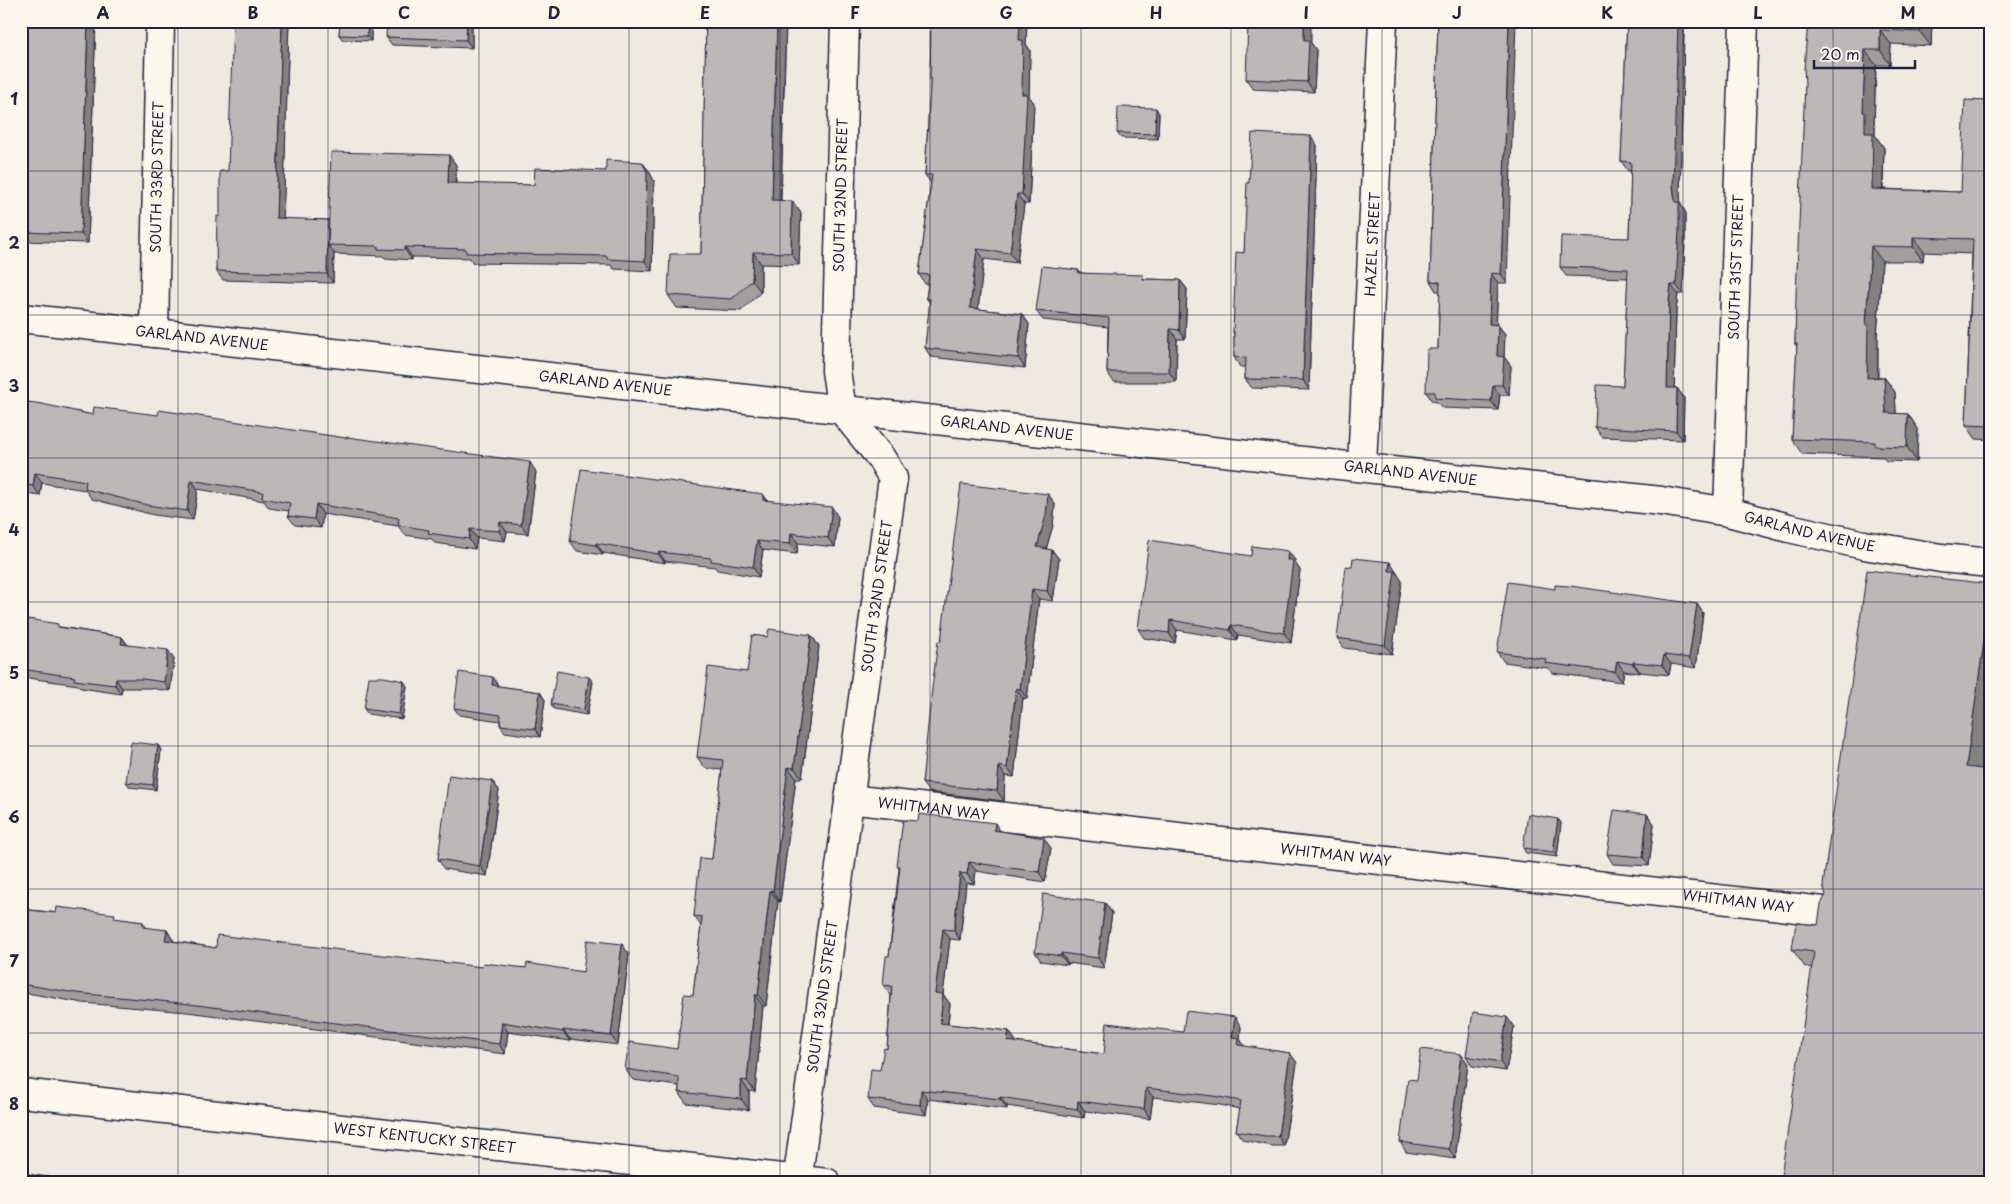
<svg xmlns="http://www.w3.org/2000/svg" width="2011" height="1204" font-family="'Playpen Sans',sans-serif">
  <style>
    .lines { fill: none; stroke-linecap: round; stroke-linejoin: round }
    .minor-casing { stroke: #22223b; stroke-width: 31 }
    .minor { stroke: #fbf7ec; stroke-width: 28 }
    .wall { fill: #a29e9e; stroke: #22223b }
    .shaded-wall { fill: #848181; stroke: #22223b }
    .building { fill: #bcb8b8; stroke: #22223b }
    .grid { fill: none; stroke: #22223b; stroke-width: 1; stroke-opacity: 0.55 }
    .labels { text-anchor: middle; stroke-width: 5; stroke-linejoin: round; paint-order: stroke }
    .street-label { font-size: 14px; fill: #22223b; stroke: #fbf7ec }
    .neatline { fill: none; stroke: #22223b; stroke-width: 2 }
    .grid-label { font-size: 16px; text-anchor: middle; font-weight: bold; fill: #22223b }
  </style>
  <rect width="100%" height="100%" fill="#eeeae2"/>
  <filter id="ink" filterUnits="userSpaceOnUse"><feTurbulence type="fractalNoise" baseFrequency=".02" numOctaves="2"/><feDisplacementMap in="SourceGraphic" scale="10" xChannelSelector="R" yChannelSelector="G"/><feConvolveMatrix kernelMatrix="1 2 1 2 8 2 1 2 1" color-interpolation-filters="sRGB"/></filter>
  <g filter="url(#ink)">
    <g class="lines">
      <defs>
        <g id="minor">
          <path id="s1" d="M21,318l1640,183 67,11 61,16 75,17 77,13 49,5"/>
          <path id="s2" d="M154,333l6,-312"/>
          <path id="s3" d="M1362,466l21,-445"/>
          <path id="s4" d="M1728,512l16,-491"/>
          <path id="s5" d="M849,799l974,112"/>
          <path id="s6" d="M21,1093l806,90"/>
          <path id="s7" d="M797,1183l96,-705 -12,-20 -39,-48 -6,-39 9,-350"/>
        </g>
      </defs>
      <use href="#minor" class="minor-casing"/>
      <use href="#minor" class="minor"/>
    </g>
    <path class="wall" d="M21,21h75l-8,222 -67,-2z
      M289,21l-6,198 45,1 121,-65 7,10v19l78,1 72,-14 36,-9 7,9 5,10 -2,90 -38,-2 -3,-4 -138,-2 -3,-5 -58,-1v3l-27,-2 -2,-2 -48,-2 -1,-1 -1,30 -110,-3 -7,-9 4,-55z
      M340,21h31v20l-28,-1 -4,-5z
      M472,21v27l-80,-3 -6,-8z
      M698,21h88l-5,180h11l9,12 -2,52 -38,-1v28l-20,19 -64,-3 -9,-13 33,-41 5,-222z
      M931,21h96l-1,23 4,6 -1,46 5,7 -5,101h-5l-7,59 -33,-4 -6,50 44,5 7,10 -4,44 -94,-11 -6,-9 5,-45 -4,-5 2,-14h-3l-6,-10 12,-91 -6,-8 5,-88z
      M1438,21l69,262h-9l-2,42h2l7,9 -1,23 7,9 -2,29h-9l-2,15 -56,-2 -5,-6 -5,-1 -6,-9 12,-43 2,-58h-4l-6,-10z
      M1627,21h54l-1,5 4,5 -4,164 1,10 4,6v28l-2,55h-5l-2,17 -2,77h3l7,10 -1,42 -81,-3 -7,-10 28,-41 5,-108 -62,-2 -6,-9 69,-29 2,-67h-3l-7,-10z
      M1808,21h124l-1,25 -40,-2 -1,21h-14l-2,60 1,2v8l9,13 -1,41 78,3 29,-91v339l-14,-1 -10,-14 6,-171 -48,-2 -1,9h-41l-5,76 1,2v38h6l11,15 1,22h12l10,15 -1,33 -31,-1 -3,-4 -81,-3 -10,-15 5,-92 -2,-3z
      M1311,43l5,7 -2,42 -61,-3 -7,-10z
      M1159,113l-1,26 -37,-1 -4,-5z
      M1317,145l-8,245 -57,-2 -7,-9v-12h-5l-6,-10v-22l-1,-3 11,-79 5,-70z
      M1079,270l2,3 65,6 34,1 7,9 -2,50h-8l-1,43h-62l-7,-10 1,-45 -65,-7 -7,-9z
      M21,401l72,14 443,57 -8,62 -21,-2 -2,9 -28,-3 -2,11 -40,-6 -3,-4 -27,-4 -7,-9 -75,-12 -2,14 -26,-3 -7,-9 1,-5 -20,-3 -5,-7 -66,-12 -5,31 -39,-5 -62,-16 -7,-9 -43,-7 -2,13 -19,-3z
      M763,494l4,6 71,17 -3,30 -37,-4 -1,11 -34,-4 -4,27 -42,-7 -2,-3 -50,-6v2l-62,-10v2l-26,-4 -7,-10z
      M1048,494l7,10 -2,21 -7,24 6,1 7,9 -6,42 -14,-2 -12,100 -4,-1 -9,79 -9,-1 -1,25 -75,-9 -7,-9 19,-142z
      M1251,556l44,4v3l5,7 -9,73 -53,-8 -1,5 -60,-10 -2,13 -31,-5 -6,-9z
      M1397,572l-1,1 6,8 -10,73 -48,-6 -7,-10z
      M1990,584l-178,384 -7,-1 -13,-18 26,-24z
      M1555,589l142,15 6,9 -7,55 -25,-4 -2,11 -29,-3v1l-16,-2 -2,11 -70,-9 -4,-5 -44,-6 -7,-10z
      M61,627l61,10 6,8 46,14 -4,32 -21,-3h-27l-1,6 -40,-6 -3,-3 -57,-8v-48l6,1z
      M811,635l8,11 -17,132h-6l-16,124 -2,-1 -12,105h-3l-8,86 -6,-1v19l-63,-7 -7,-11v-6l-46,-6 -8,-11 52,-20 16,-54 8,-69 -7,-10 18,-57 10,-89 -17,-2 -8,-11 70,-120z
      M593,682l-6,33 -33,-6 -3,-5z
      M498,685v1l42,6 5,8 -5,37 -35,-5 -5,-7v-4l-41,-6 -5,-7z
      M407,686l-5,33 -34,-5 -4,-5z
      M158,745l3,5 -5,40 -26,-3 -4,-5z
      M492,781l7,9 -12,86 -43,-7 -6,-10z
      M1647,814l7,10 -5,42 -36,-2 -6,-10z
      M1558,819l3,4 -4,34 -31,-4 -3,-5z
      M1001,831l50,17 -6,34 -69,-11 -2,13 -8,-1 -6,57 -10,-1 -7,55 7,10 -2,20 61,7 6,9v2l89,12 79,-22 58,-5 -1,12 5,8 45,6 7,10 -13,83h-12l-29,-6 -7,-9 4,-22 -20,-4 -67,-8 -3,22 -65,-8 -1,7 -77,-12v3l-79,-10 -2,16 -52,-7 -6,-9 12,-29 7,-21 4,-54h-1l-7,-10 6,-29 10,-87 -2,-3z
      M1105,903l7,10 -8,55 -36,-5v2l-27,-4 -6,-9z
      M21,909l97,10 25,3 4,6 20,2 6,10v1l43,7 266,19 44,1 57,4 46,-18 -11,91 -48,-6v2l-62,-9 -3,22 -318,-42 -104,-9 -62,-11z
      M1514,1027l-8,44 -34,-5 -6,-10z
      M1461,1054l7,10 -13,95 -49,-7 -6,-10 17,-62z"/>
    <path class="shaded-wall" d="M88,21h8l-8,222 -7,-9z
      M282,21h7l-6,207 -7,-10z
      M368,21h3v20l-4,-5z
      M467,21h5v27l-6,-8z
      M777,21h9l-6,192 -8,-13z
      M1020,21h7l-1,23 4,6 -1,46 5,7 -5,101 -7,-10v-100l-3,-54z
      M1304,21h7v22l5,7 -2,42 -7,-10 -3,-42z
      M1509,21h7l-9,262 -6,-9z
      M1674,21h7l-1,5 4,5 -4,164 1,10 4,6v28l-2,55 -7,-9 -1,-83 -2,-16z
      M1921,21h11l-1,25 -11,-14z
      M1880,30l11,14 -1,21 -10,-15z
      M1865,50l11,15 -2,60 1,2v8l9,13 -2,56 -10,-15 -7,-56 -2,-21z
      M1156,108l3,5 -1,26 -3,-5z
      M1311,136l6,9 -8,245 -6,-10z
      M449,155l7,10 -1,28 -7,-10z
      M642,162l7,9 5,10 -2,90 -7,-10z
      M1017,194l7,10 -7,59 -7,-10z
      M792,201l9,12 -2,52 -8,-12z
      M328,220v25l6,8 -1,30 -6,-9z
      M1913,237l11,15 -1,9 -10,-14z
      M1871,246l11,15 -5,76 1,2 -1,54 -10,-15 -1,-53z
      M405,247l7,10v3l-7,-10z
      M977,249l7,10 -7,59 -7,-10z
      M753,252l8,12v28l-9,-12z
      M1491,273l7,10 -2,51 -7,-10z
      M1180,280l7,9 -2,50 -6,-9z
      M1671,285l7,9 -2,17 -2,86 -7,-9 2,-87z
      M1022,314l7,10 -4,44 -7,-10z
      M1498,325l7,9 -1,23 7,9 -2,29 -7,-10 -5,-29z
      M1170,329l7,10 -1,43 -7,-10z
      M1884,377l11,15 2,36 -11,-15z
      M1493,385l7,10 -2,15 -7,-9z
      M1677,388l7,10 -1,42 -7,-9z
      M1908,414l10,15 -1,33 -10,-15z
      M530,462l6,10 -8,62 -7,-9z
      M35,473l7,10 -2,13 -7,-10z
      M191,480l7,9 -5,31 -6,-9z
      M763,494l7,10 -7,-4z
      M1048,494l7,10 -2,21 -9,32 -7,-10z
      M316,504l7,10 -2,14 -7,-9z
      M832,507l6,10 -3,30 -7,-9z
      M500,522l7,10 -2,9 -6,-10z
      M470,529l7,9 -2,11 -6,-10z
      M791,533l7,10 -1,11 -7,-10z
      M757,541l6,9 -4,27 -6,-10z
      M596,543l7,10v2l-7,-10z
      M1052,550l7,9 -6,42 -6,-10z
      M1288,551l7,9v3l5,7 -9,73 -7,-10z
      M659,552l6,9v2l-7,-9z
      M1390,562l12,19 -10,73 -7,-9z
      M1032,589l7,10 -12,100 -7,-10z
      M1990,599v107l-11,79 -13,-18z
      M1697,604l6,9 -7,55 -7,-10z
      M1170,620l7,10 -2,13 -6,-10z
      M1231,625l7,10 -1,5 -7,-10z
      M811,635l8,11 -17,132 -8,-10z
      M122,637l6,9 -7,-2z
      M168,650l6,9 -4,32 -6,-9z
      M1664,655l7,9 -2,11 -7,-10z
      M1617,661l7,10 -2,11 -7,-10z
      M1633,662l7,10v1l-7,-9z
      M493,677l5,8 -1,8 -5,-8z
      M589,677l4,5 -6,33 -3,-5z
      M116,679l6,9 -1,6 -6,-9z
      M404,681l3,5 -5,33 -3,-5z
      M1016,688l7,10 -9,79 -7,-9z
      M540,692l5,8 -5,37 -5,-8z
      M158,745l3,5 -5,40 -3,-5z
      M999,766l6,10 -1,25 -7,-10z
      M788,767l8,11 -16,124 -7,-11z
      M492,781l7,9 -12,86 -7,-10z
      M1647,814l7,10 -5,42 -6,-9z
      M1558,819l3,4 -4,34 -4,-5z
      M995,823l6,9 -7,-2z
      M1044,838l7,10 -6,34 -6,-10z
      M969,862l7,9 -2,13 -7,-10z
      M960,873l6,10 -6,57 -6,-10z
      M770,890l8,11 -12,105 -8,-11z
      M1105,903l7,10 -8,55 -6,-10z
      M943,929l7,10 -8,64 -7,-10z
      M167,930l6,10 -1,10 -7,-10z
      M622,944l7,10 -11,91 -7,-9z
      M1061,953l7,10v2l-7,-9z
      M943,994l7,10 -3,28 -7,-9z
      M755,995l8,11 -8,86 -8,-11z
      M1235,1017l6,10 -1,12 5,8 -1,8 -12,-18z
      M1507,1017l7,10 -8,44 -6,-9z
      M502,1022l6,10 -3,22 -6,-10z
      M563,1030l7,9v2l-7,-9z
      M1009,1031l6,9 -1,11 -7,-10z
      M1290,1053l7,10 -13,83 -6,-10z
      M1461,1054l7,10 -13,95 -6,-10z
      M741,1080l8,11v19l-8,-11z
      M1146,1088l7,9 -3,22 -6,-10z
      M921,1090l7,9 -2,16 -6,-10z
      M1000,1097l7,9v3l-7,-10z
      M1078,1101l7,10 -1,7 -7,-9z"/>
    <path class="building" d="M21,21h67l-7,213 -60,-2z
      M233,21h49l-6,197 52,2 -1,54 -111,-3 1,-55h3v-45h8z
      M340,21h28l-1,15 -28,-1z
      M387,21h80l-1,19 -80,-3z
      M706,21h71l-5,179 20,1 -1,52 -38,-1 -1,28 -20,19 -64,-4 2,-41h31z
      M931,21h89l-1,19h4l-1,54h5l-5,100h-5l-7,59 -33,-4 -7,59 52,6 -4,44 -93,-10 5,-49 -4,-1 3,-23 -10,-1 13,-99h-7l5,-88z
      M1248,21h56v19h5l-2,42 -61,-3z
      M1438,21h71l-8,253 -10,-1 -2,51 9,1 -1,31 7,1 -2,28h-9l-2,16 -56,-3v-6h-9l1,-43h11l2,-67 -10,-1z
      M1627,21l51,1 -5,164 2,16h4v28l-3,55h-5l-2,16 -2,87h10l-1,43 -81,-4 2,-42 26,1 5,-117 -68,-2 1,-31 68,2 2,-76 -10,-1z
      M1808,21h113l-1,11 -40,-2v20h-15l-2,62h2v21h8l-1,56 89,3 4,-92 25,1v325l-24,-1 7,-186 -60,-2v10l-42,-1 -5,79h2l-1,53 17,-1 2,36 22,1 -1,33 -32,-1v-4l-83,-3 5,-95h-2l1,-49 9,-212 -1,-14z
      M1118,107l38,1 -1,26 -38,-1z
      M1252,133l59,3 -8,244 -58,-1 1,-21 -12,-1v-25h-1l3,-80 8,1 3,-71 2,1z
      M331,152l118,3 -1,28 86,2 1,-17 71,3v-11l36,2 5,10 -2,89 -38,-2v-3l-141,-3v-4l-61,-2v3l-27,-1v-3l-50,-1z
      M1042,266l37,4 -1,3 65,2v4l37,1 -1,50 -9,-1 -1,43h-62l2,-54 -73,-7z
      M21,401l21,3 51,11 1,-8 64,8 1,-5 187,28 1,-1 183,25 -9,63 -21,-3 -1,9 -29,-2 -1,10 -41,-6 1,-3 -31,-5 1,-7 -83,-14 -2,15 -26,-3 2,-13 -28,-5 1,-6 -72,-12 -4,31 -40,-6 -62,-16 1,-8 -51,-8 -2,13 -12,-2z
      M581,469l182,25v6l69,7 -4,31 -37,-5 -1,11 -33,-3 -4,26 -42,-6v-3l-52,-6 -1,2 -62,-11v2l-26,-4z
      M961,484l87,10 -2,21 -9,32 15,3 -5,41 -15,-2 -12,100 -4,-1 -9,80 -8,-2 -2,25 -75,-8 10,-95 6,-47h3z
      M1149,540l102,16 1,-10 36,5 -1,9h6l-9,73 -53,-8 -1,5 -60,-10 -1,13 -31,-4z
      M1353,558l37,4 -1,9h6l-10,74 -48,-7 9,-72 6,1z
      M1867,570l123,14v15l-24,168 24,3v413h-210l34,-231 -22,-3 4,-26 22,2 3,-21 5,-9 -3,-10z
      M1508,582l47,7v-4l15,1 127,18 -8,54 -25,-3 -2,10 -29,-3v2l-16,-3 -2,11 -70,-9 1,-4 -49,-7z
      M28,619l30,5v3l64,10 -1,7 47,6 -4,32 -21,-3h-27l-1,6 -41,-5 1,-3 -54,-8v-40l6,1z
      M769,629l42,6 -17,133 -6,-1 -15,124 -3,-1 -12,105h-3l-8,86 -6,-1v19l-62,-7v-15l-54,-8 4,-27 48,7 7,-55 9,1 9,-78 -8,-1 6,-58 12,1 11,-99 -26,-3 11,-90 39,5 5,-37 15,2z
      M557,671l32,6 -5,33 -33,-6z
      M459,672l34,5 -1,8 48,7 -5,37 -35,-4 1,-10 -47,-7z
      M369,677h15l20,4 -5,33 -35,-5z
      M131,742l27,3 -5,40 -27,-3z
      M449,775l43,6 -12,85 -42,-7z
      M1614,810l33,4 -4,43 -36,-3z
      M919,814l76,9 -1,7 50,8 -5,34 -70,-10 -2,12 -7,-1 -6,57 -11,-1 -8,64 8,1 -3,29 69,8 -2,10 97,13 3,-31 76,9 3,-21 49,6 -3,20 7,1 -1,7 52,8 -12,83h-13l-29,-5 5,-30 -28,-5 -67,-8 -2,21 -66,-8 -1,8 -77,-12v2l-79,-9 -1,15 -52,-6 3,-30 9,1 4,-22 3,1 5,-63 -9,-1 3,-29h3l6,-45 5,-45h-3l6,-46 15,1z
      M1528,814l30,5 -5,33 -30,-4z
      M1043,894l62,9 -7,55 -37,-5v3l-26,-4z
      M57,907l58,7 -1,4 29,4v5l24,3 -2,10 51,8 1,-13 265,32 1,-4 43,5 1,-5 56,9 4,-32 35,4 -11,92 -48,-6v2l-61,-10 -3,22 -318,-41 -105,-10 -55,-9v-75l35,4z
      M1473,1012l34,5 -7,45 -34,-6z
      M1421,1049l40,5 -12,95 -49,-7 8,-63 9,1z
      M21,1173l42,6v4h-42z"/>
  </g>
  <path class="grid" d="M178,21v1162M328,21v1162M479,21v1162M629,21v1162M780,21v1162M930,21v1162M1081,21v1162M1231,21v1162M1382,21v1162M1532,21v1162M1683,21v1162M1833,21v1162M21,171h1969M21,315h1969M21,458h1969M21,602h1969M21,746h1969M21,889h1969M21,1033h1969"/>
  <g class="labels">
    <g class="street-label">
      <text dy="5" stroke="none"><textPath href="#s2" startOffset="156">SOUTH 33RD STREET</textPath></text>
      <text dy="5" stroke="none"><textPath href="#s7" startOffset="1012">SOUTH 32ND STREET</textPath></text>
      <text dy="5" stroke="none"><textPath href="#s3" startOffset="222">HAZEL STREET</textPath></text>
      <text dy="5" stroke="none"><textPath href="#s4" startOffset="245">SOUTH 31ST STREET</textPath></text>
      <text dy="5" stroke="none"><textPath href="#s1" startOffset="182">GARLAND AVENUE</textPath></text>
      <text dy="5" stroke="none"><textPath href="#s1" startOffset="588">GARLAND AVENUE</textPath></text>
      <text dy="5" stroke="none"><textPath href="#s1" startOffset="992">GARLAND AVENUE</textPath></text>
      <text dy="5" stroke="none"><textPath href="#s1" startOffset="1398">GARLAND AVENUE</textPath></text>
      <text dy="5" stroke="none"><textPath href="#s1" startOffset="1802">GARLAND AVENUE</textPath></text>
      <text dy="5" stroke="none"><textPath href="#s7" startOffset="592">SOUTH 32ND STREET</textPath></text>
      <text dy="5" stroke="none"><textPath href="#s5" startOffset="85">WHITMAN WAY</textPath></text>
      <text dy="5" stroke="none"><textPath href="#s5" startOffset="490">WHITMAN WAY</textPath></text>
      <text dy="5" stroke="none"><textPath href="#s5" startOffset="895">WHITMAN WAY</textPath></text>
      <text dy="5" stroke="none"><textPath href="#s7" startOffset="188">SOUTH 32ND STREET</textPath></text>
      <text dy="5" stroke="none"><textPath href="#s6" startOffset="406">WEST KENTUCKY STREET</textPath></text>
    </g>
  </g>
  <rect width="2011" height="1204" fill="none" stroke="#fbf7ec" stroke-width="55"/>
  <path d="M1814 60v8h101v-8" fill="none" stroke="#22223b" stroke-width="2.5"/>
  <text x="1821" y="60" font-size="15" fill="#22223b" stroke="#fbf7ec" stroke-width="4" paint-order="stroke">20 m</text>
  <rect x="28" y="28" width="1956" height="1148" class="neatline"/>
  <g class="grid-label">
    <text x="103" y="19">A</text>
    <text x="253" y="19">B</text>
    <text x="404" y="19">C</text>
    <text x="554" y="19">D</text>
    <text x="705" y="19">E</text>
    <text x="855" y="19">F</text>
    <text x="1006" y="19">G</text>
    <text x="1156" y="19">H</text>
    <text x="1306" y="19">I</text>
    <text x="1457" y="19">J</text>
    <text x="1607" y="19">K</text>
    <text x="1758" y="19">L</text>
    <text x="1908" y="19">M</text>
    <text x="14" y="105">1</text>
    <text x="14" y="249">2</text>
    <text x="14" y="392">3</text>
    <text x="14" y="536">4</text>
    <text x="14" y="679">5</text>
    <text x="14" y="823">6</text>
    <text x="14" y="967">7</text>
    <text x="14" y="1110">8</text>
  </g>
</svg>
